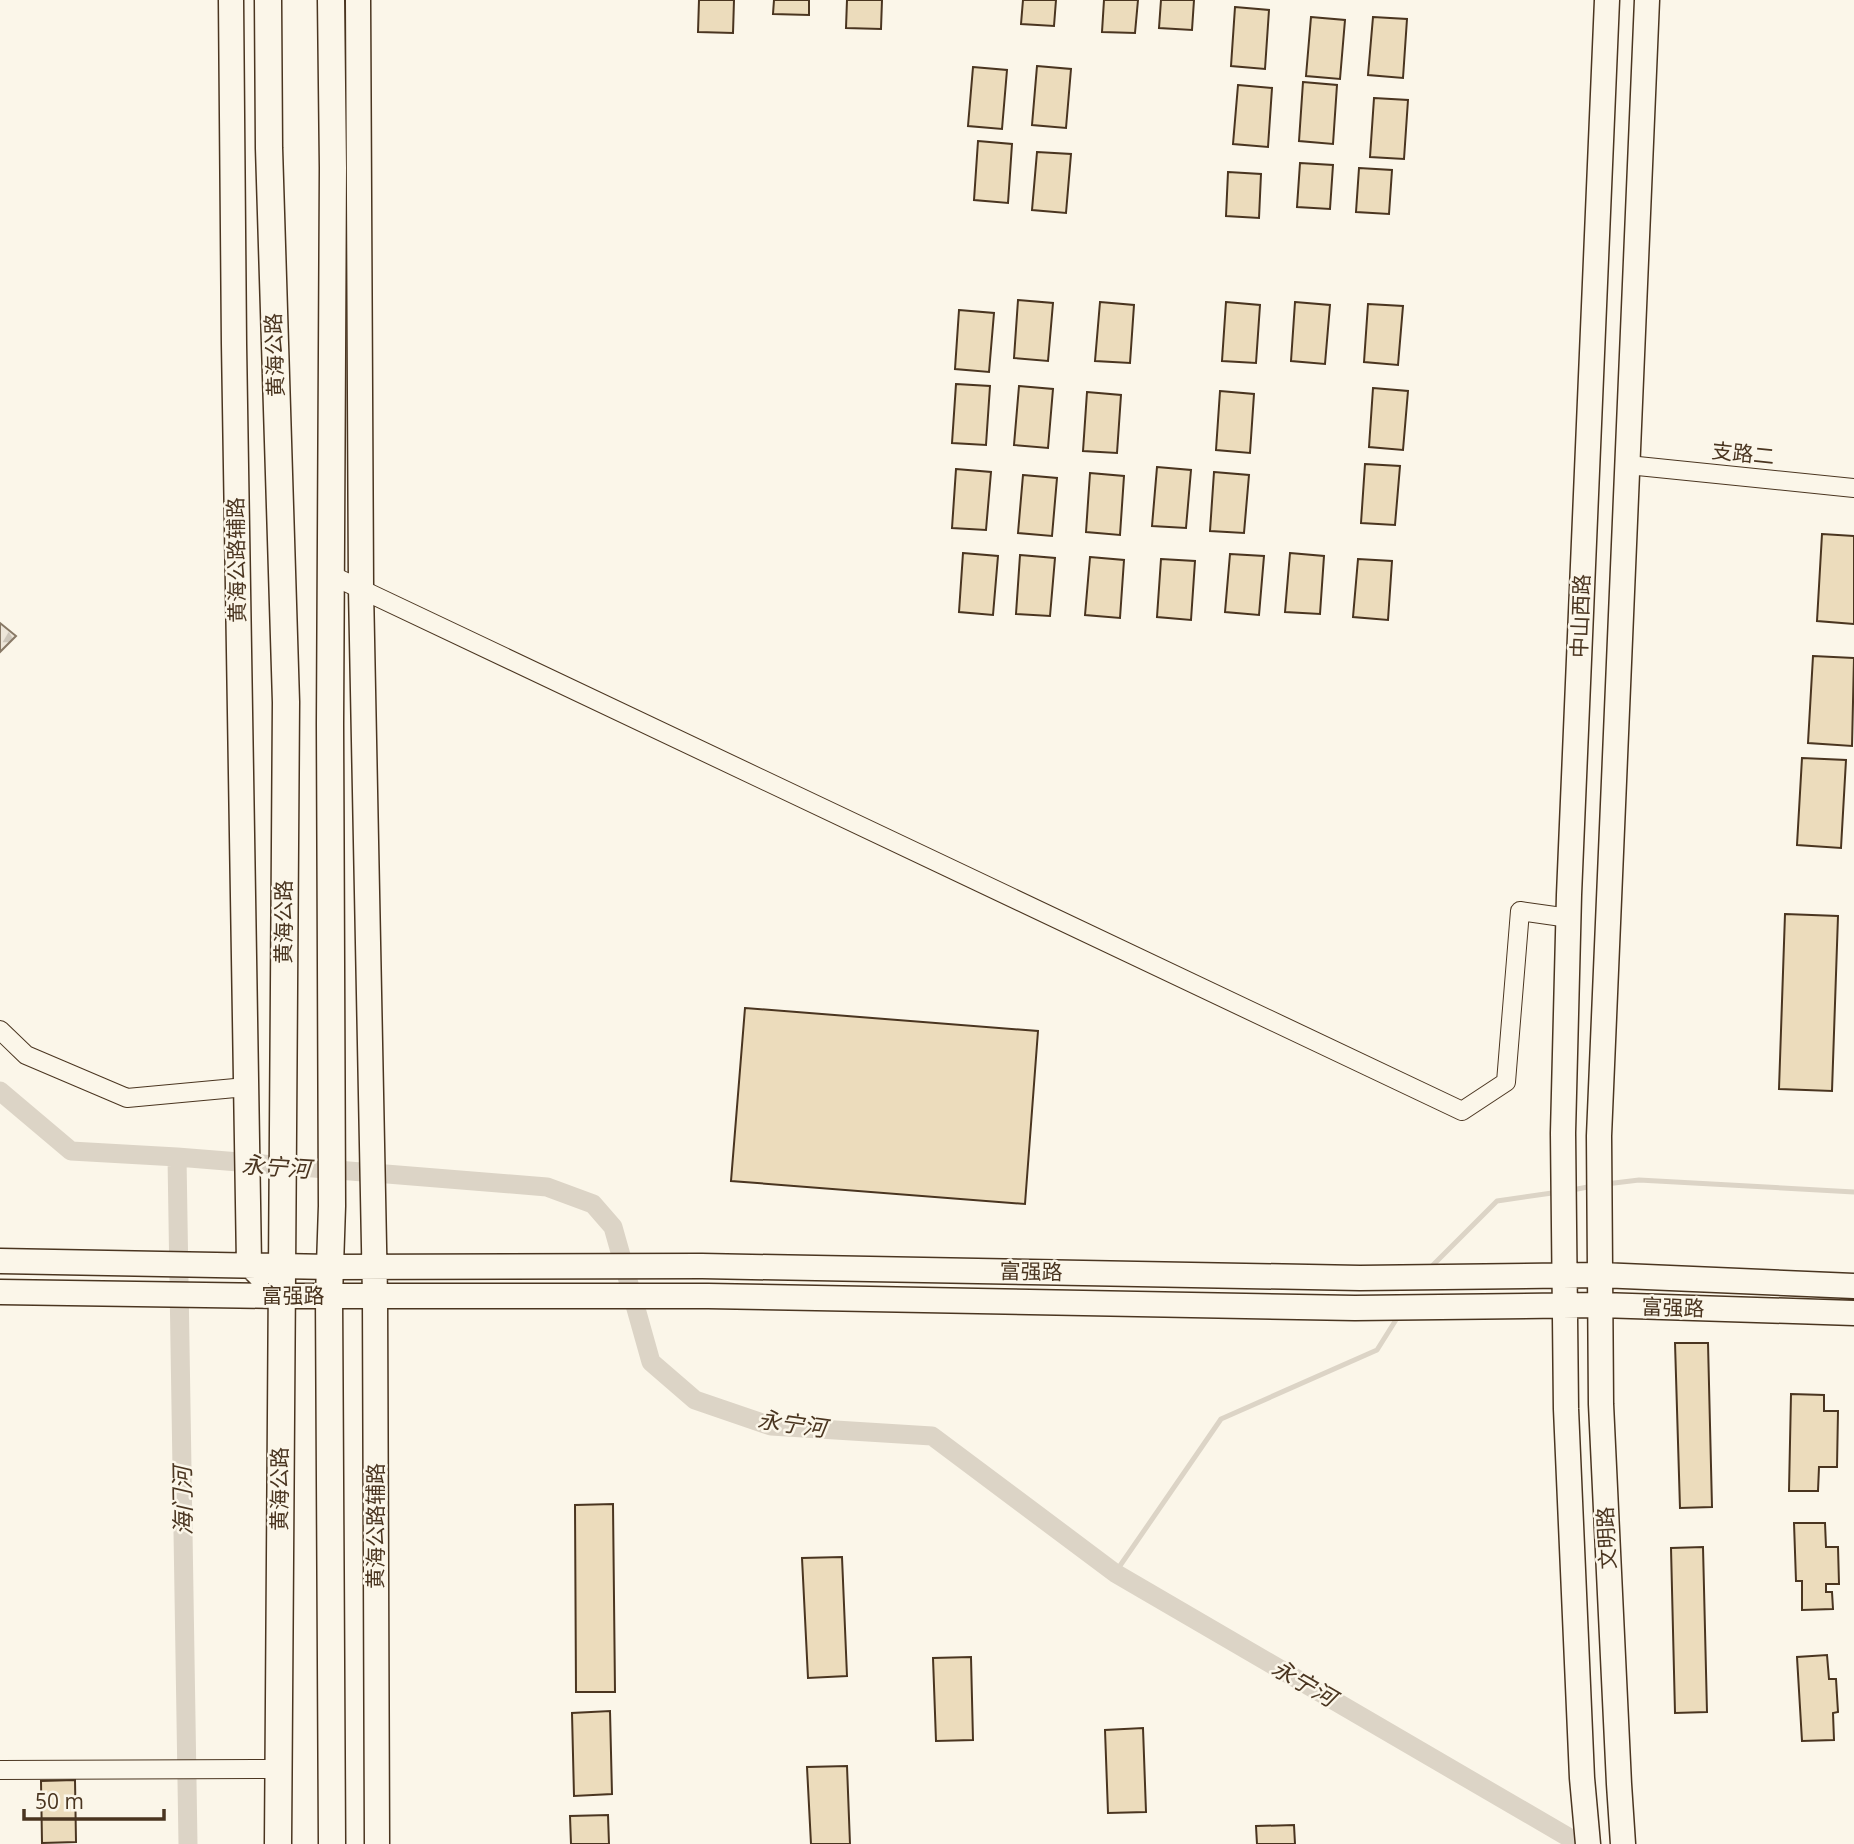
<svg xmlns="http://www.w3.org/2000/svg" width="1854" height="1844" font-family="'Open Sans','Noto Sans SC',sans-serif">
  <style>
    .forest { fill: url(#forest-firs); stroke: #887966; stroke-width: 2 }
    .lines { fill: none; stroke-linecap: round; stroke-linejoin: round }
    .stream { stroke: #dcd4c6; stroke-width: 5 }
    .canal { stroke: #dcd4c6; stroke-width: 19 }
    .building { fill: #ecdcbc; stroke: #4a3520; stroke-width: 2 }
    .street-casing { stroke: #4a3520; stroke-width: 20 }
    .secondary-casing { stroke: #4a3520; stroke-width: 27 }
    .primary-casing { stroke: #4a3520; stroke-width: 29 }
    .street { stroke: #fbf6e9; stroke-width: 18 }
    .secondary { stroke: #fbf6e9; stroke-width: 24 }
    .primary { stroke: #fbf6e9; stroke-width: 26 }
    .labels { text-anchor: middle; stroke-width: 5; stroke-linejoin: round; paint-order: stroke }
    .street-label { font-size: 21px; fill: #4a3520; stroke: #fbf6e9 }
    .water-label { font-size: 23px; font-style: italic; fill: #4a3520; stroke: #fbf6e9 }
  </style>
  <defs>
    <pattern id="forest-firs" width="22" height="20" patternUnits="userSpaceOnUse" patternTransform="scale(1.75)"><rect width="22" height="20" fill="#ede6d9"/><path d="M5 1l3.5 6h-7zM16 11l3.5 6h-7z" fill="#cdc6ba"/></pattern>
  </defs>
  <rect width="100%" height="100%" fill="#fbf6e9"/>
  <path class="forest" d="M0,623l16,13 -16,16z"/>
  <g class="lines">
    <path class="stream" d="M1606,1184l33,-4 215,12
      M1572,1190l21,-4
      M1429,1269l68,-68 62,-9
      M1115,1573l106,-154 156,-69 22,-35"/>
    <path class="canal" d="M0,1091l71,60 106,6 370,30 46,17 20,23 38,135 44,38 76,26 161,10 183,137 465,271
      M177,1157l11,687"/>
  </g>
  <path class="building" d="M699,0h35l-1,33 -35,-1z
    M774,0h35v15l-36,-1z
    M847,0h35l-1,29 -35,-1z
    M1023,0h33l-2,26 -33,-2z
    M1104,0h34l-3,33 -33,-1z
    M1161,0h33l-2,30 -33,-2z
    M1235,7l34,3 -4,59 -34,-3z
    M1311,17l34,3 -5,59 -34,-3z
    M1373,17l34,2 -4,59 -35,-3z
    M1037,66l34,3 -5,59 -34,-3z
    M973,67l34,3 -5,59 -34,-3z
    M1303,82l34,3 -4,59 -34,-3z
    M1238,85l34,3 -4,59 -35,-3z
    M1374,98l34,2 -4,59 -34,-2z
    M978,141l34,3 -4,59 -34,-3z
    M1037,152l34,2 -5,59 -34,-3z
    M1300,163l33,2 -3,44 -33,-2z
    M1359,168l33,2 -3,44 -33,-2z
    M1228,172l33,2 -2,44 -33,-2z
    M1018,300l35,3 -5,58 -34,-3z
    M1100,302l34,3 -4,58 -35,-2z
    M1226,302l34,3 -4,58 -34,-2z
    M1295,302l35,3 -5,59 -34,-3z
    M1368,304l35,2 -5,59 -34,-3z
    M959,310l35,3 -5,59 -34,-3z
    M956,384l34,2 -4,59 -34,-2z
    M1019,386l34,3 -5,59 -34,-3z
    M1373,388l35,3 -5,59 -34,-3z
    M1220,391l34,3 -4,59 -34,-3z
    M1087,392l34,3 -4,58 -34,-2z
    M1365,464l35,2 -5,59 -34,-2z
    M1157,467l34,3 -5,58 -34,-2z
    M956,469l35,3 -5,58 -34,-2z
    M1214,472l35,3 -5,58 -34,-2z
    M1090,473l34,3 -4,59 -34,-3z
    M1023,475l34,3 -5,58 -34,-3z
    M1822,534l32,2v88l-37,-3z
    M963,553l35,3 -5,59 -34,-3z
    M1290,553l34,3 -4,58 -35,-2z
    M1230,554l34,2 -5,59 -34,-3z
    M1020,555l35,3 -5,58 -34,-2z
    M1090,557l34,3 -4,58 -35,-3z
    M1161,559l34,2 -4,59 -34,-3z
    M1358,559l34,2 -4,59 -35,-3z
    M1813,656l41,2 -2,88 -44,-3z
    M1802,758l44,2 -5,88 -44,-3z
    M1785,914l53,2 -6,175 -53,-2z
    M745,1008l293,23 -13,173 -294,-23z
    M1675,1343h33l4,164 -32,1z
    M1791,1394l33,1v16h14l-1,56h-18l-1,24h-29z
    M613,1504l2,188h-39l-1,-187z
    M1794,1523h31l1,24h12l1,37h-13v8h6l1,17 -31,1v-29h-6z
    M1703,1547l4,165 -32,1 -4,-165z
    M842,1557l5,119 -39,2 -6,-120z
    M1827,1655l2,24h7l2,33 -5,1 1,27 -32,1 -5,-84z
    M971,1657l2,83 -37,1 -3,-83z
    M610,1711l2,83 -38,2 -2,-83z
    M1143,1728l3,84 -38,1 -3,-83z
    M847,1766l3,78h-39l-4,-77z
    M75,1780l1,62 -34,1 -1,-62z
    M608,1815l1,29h-38l-1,-28z
    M1294,1825l1,19h-38l-1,-18z"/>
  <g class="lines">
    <defs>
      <path id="street" d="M1628,465l226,23
        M331,575l1131,536 44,-29 14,-171 49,7
        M0,1030l26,25 101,43 119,-11
        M0,1770l279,-1"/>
      <path id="secondary" d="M231,0l3,344 15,920 11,11
        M358,0l3,589 14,707 2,548
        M0,1261l330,6 372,-1 658,12 240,-3 254,11
        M0,1292l281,4h427l647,12 245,-3 254,8
        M1588,1844l-6,-66 -16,-369 -3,-276 6,-238 38,-895
        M1623,1844l-4,-60 -18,-380 -2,-268 48,-1136"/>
      <path id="primary" d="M268,0l1,148 17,554 -8,1142
        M331,0l2,168 -3,556 2,482 -3,90 3,548"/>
    </defs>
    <use href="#street" class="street-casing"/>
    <use href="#secondary" class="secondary-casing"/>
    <use href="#primary" class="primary-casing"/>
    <use href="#street" class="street"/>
    <use href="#secondary" class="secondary"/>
    <use href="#primary" class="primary"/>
  </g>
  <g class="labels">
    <g class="street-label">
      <text transform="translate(275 355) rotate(-92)" y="7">黄海公路</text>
      <text transform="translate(1743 454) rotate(6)" y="7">支路二</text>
      <text transform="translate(237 560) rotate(-91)" y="7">黄海公路辅路</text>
      <text transform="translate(1581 616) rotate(-88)" y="7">中山西路</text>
      <text transform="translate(284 922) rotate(-90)" y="7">黄海公路</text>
      <text transform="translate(1031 1272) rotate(1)" y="7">富强路</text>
      <text x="293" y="1303">富强路</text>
      <text transform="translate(1673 1308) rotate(2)" y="7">富强路</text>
      <text transform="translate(280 1489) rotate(-90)" y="7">黄海公路</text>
      <text transform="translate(376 1526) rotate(-90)" y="7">黄海公路辅路</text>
      <text transform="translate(1607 1538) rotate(-93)" y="7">文明路</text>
    </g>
    <g class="water-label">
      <text transform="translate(276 1167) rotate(4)" y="8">永宁河</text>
      <text transform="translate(792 1424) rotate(8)" y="8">永宁河</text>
      <text transform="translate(183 1501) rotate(-91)" y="8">海门河</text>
      <text transform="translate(1304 1683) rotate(30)" y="8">永宁河</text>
    </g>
  </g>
  <path d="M24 1809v10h140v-10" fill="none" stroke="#4a3520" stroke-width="3.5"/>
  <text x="35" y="1809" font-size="21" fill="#4a3520" stroke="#fbf6e9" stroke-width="5" paint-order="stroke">50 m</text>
</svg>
